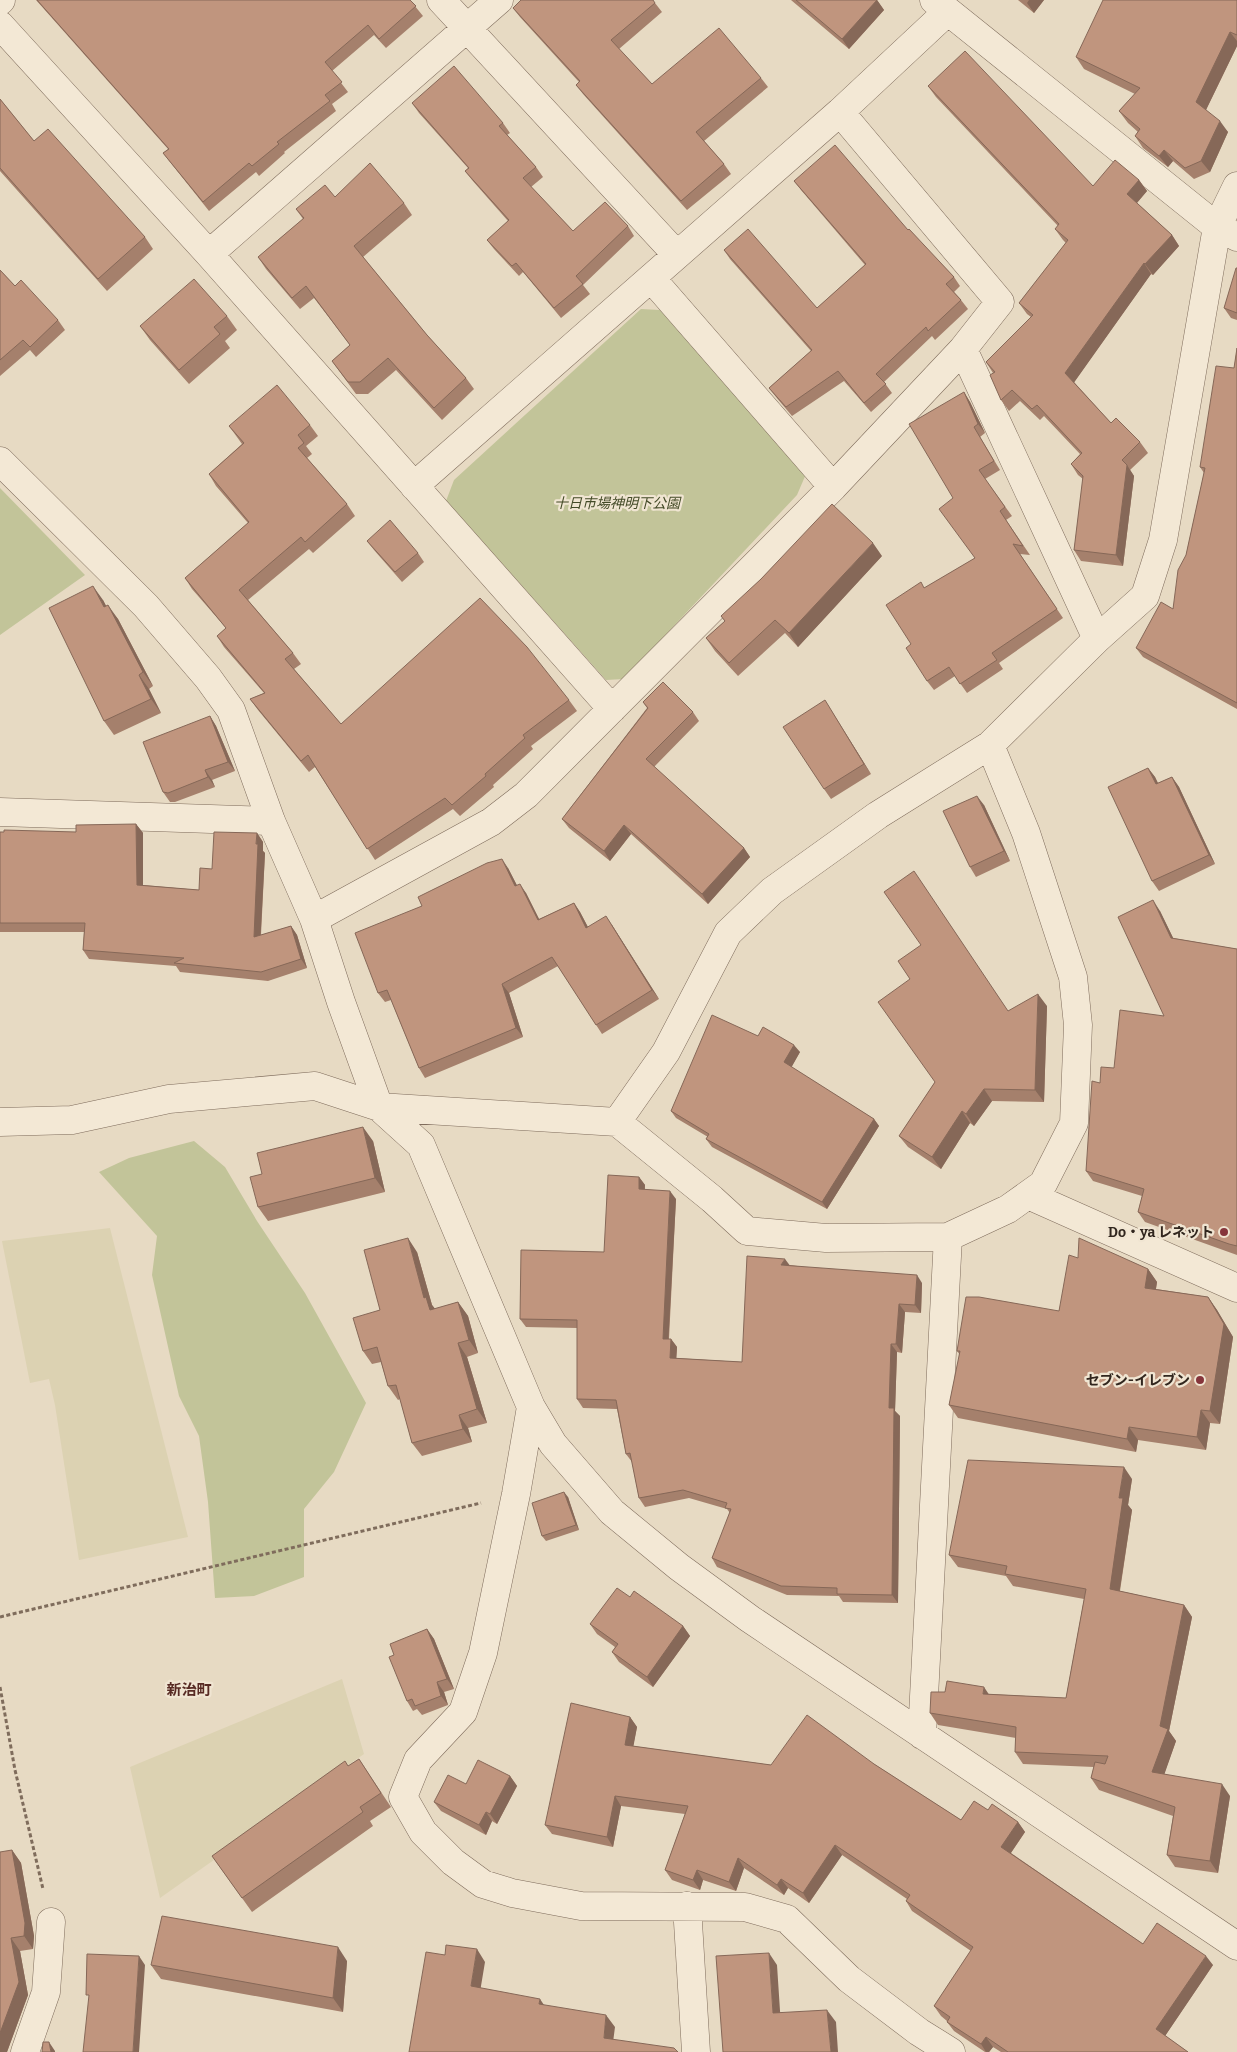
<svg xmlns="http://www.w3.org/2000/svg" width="1237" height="2052" font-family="Bitter,'Noto Sans JP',serif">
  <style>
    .farmland { fill: #dcd2b2 }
    .green { fill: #c2c499 }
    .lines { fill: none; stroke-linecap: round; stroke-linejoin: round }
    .minor-casing { stroke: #7f6c5c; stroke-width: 29 }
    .path { stroke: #7f6c5c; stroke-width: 3; stroke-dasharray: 4 2.5; stroke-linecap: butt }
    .minor { stroke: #f3e8d5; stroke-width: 28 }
    .wall { fill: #a5806c }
    .shaded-wall { fill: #866858 }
    .building { fill: #c0957e; stroke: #866858 }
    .poi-dot { fill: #86353b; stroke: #f0e5d2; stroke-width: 2 }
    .labels { text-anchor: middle; stroke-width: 4.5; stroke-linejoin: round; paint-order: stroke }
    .park-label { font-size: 14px; font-style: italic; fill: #444b28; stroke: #f0e5d2 }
    .poi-label { font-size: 14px; font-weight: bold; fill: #31261e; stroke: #f0e5d2; text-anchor: end }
    .neighbourhood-label { font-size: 15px; font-weight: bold; fill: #582b24; stroke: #f0e5d2 }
  </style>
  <rect width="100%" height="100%" fill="#e7dac3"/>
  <path class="farmland" d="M110,1228l78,309 -109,23 -24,-155 -6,-26 -19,4 -28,-142z
    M342,1679l22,75 -204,144 -30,-131z"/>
  <path class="green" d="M641,309l19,1 146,164 -9,21 -173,184 -18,1 -160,-179 8,-21z
    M0,488l85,87 -85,60z
    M194,1141l31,26 32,54 48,72 61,110 -32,69 -30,37v68l-50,19 -39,2 -7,-96 -9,-66 -20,-40 -27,-121 5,-39 -58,-64 30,-14z"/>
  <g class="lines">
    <defs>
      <path id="minor" d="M441,0l236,255
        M934,0l283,227 20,10
        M0,1l1,-1
        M0,25l209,229 403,455
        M209,254l290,-254
        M651,278l182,209
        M963,349l134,290
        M0,461l146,145 62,72 23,32 40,111 43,98 27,83 38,105 42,38 110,262 22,37 59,68 67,55 71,52 487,327
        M414,486l426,-374 107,-100
        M0,812l271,9
        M314,919l177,-97 35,-27 307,-308 130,-138 37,-47 -160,-190
        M0,1122l72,-2 97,-21 146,-13 64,21 238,15 49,-70 62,-119 44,-42 106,-76 112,-70 107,-106 48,-43 18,-56 54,-313 20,-41
        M617,1122l95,77 35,32 79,7 122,-1 60,-28 35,-25 31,-61 4,-98 -5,-48 -47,-144 -36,-88
        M1028,1195l209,93
        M531,1407l-15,87 -33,159 -20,59 -45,48 -15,37 20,35 30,30 30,22 29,9 69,13 164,1 42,12 62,60 70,53 32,20
        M922,1735l26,-498
        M687,1906l9,146
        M25,2052l21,-60 5,-70"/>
    </defs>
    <use href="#minor" class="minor-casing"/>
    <path class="path" d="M0,1617l481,-114
      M0,1687l15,83 28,119"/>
    <use href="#minor" class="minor"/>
  </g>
  <path class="wall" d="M36,0h374l13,16 -37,32 -12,-13 -42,36 16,21 -16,12 4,7 -52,41 1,1 -26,23 -3,-4 -47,39 -39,-49 -7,-9 5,-4z
    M791,0h86l7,10 -35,39z
    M1018,0h26l-10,13z
    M1237,0v46l-31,64 22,22 -18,40 -16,7 -21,-18 -5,6 -25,-19 -8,-12 3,-4 -10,-9 -9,-12 16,-17 -51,-25 -8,-12z
    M655,3l7,9 -43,37 33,35 109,-6 7,9 -64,54 20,23 7,10 -44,36 -104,-116 -7,-9 3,-3 -59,-65 -7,-9z
    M928,86l165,100 46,-6 8,11 -10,12 35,32 7,11 -26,29 -2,-1 -77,108 37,41 29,19 8,11 -18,17 4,6 -11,90 -42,-5 -7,-11 9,-71 -5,-4 -7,-11 9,-10 -36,-38 -4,4 -20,-19 -11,10 -8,-11 -8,-27 -7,-11 45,-45 -4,-3 -8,-11 47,-60 -3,-3 -8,-11 3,-3 -122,-129z
    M0,99l34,42 111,96 8,12 -46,42 -107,-120z
    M412,103l91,20 7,10 -3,2 29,32 7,10 -12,10 42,44 55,-5 6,10 -51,49 7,9 -29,24 -38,-46 -4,4 -25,-27 -7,-9 21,-19 -36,-41 -7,-9 3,-3 -49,-55z
    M794,181l114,49 46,47 6,9 -6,6 7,8 7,9 -33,31 -3,-4 -48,46 8,11 -21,19 -27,-31 -52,35 -16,-19 -7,-9 42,-37 -81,-92 -6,-9 93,58 48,-43 -64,-75z
    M335,197l69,6 8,12 -49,42 64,78 39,43 8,11 -32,31 -46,-50 -28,24h-12l-24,-33 18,-16 -36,-47 -14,11 -34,-40 -8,-12 45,-38 -7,-10z
    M1237,268v52l-6,-2 -7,-10z
    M0,270l15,16 43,34 7,10 -29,27 -6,-7 -30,26z
    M227,316l10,14 -12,11 5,7 -41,36 -39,-44 -10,-14z
    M1237,348v361l-94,-52 -7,-9 37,-39 13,-54 18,-82 -4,-6 34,-99z
    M964,392l6,10 15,31 -5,4 20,33 -15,9 27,37 -6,4 24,35 -10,-1 43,64 -64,45 4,6 -36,24 -12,-17 -21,14 -7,-9 -16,-37 14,-56 50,-30 -22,-60z
    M310,425l8,11 -12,10 6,8 -5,4 40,46 8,12 -42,37 -4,-4 -61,51 45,53 8,11 -7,5 47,55 228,-24 8,11 -46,35 2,3 -40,36 1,2 -34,29 -7,-7 -78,51 -60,-93 -6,5 -51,-62 -8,-11 14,-6 -40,-46 -7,-11 9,-8 -34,-39 -7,-11 63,-55 -32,-37 -7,-12 33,-30 -13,-18z
    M367,541l51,12 6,9 -22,20 -28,-32z
    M882,556l-84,91 -13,-14 -47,43 -23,-25 -9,-13 19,-17 -4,-5z
    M103,600l3,6 12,13 35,67 -4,3 12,24 -47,22 -10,-14z
    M643,702l50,10 6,9 -45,46 90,81 6,9 -42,47 -77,-70 -21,27 -41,-33 -7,-9 85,-111z
    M831,710l40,64 -40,25 -7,-10z
    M210,716l6,10 19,45 -23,9 3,7 -40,15h-5l-7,-10z
    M1148,768l7,9 3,6 14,-6 7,10 36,77 -56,27 -7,-10z
    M984,805l26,56 -34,16 -6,-10z
    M136,824l7,9v52l56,5 13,-21 45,-36 6,9v9l2,2 -4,82 30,-9 6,9 10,33 -39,13 -88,-9 -4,-6 -87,-7 -6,-9 1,-18h-84v-100h76z
    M508,868l9,18 9,7 13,26 35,-16 6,9 8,15 24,-2 47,74 -57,35 -44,-68 -49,27 14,44 -98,41 -6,-10 -28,-68 -6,2 -7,-9 44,-87z
    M1160,911l13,27 64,11v306l-92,-33 -7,-10 4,-16 -49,-15 -7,-10 14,-88 64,-67z
    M1047,1006l-3,96 -52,-1 -18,25 -4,-3 -29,46 -33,-22 -9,-11 36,-54 73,-71z
    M758,1036l42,16 -9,15 83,52 5,7 -52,83 -115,-62 -6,-8 2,-2 -32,-19 -5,-7z
    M373,1141l12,51 -117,29 -10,-14 4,-33z
    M639,1177l6,8v5l31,9 -7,140h2l6,8 -1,11 66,4 48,-97 132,18 -1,30 -16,-1 -3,41 -5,-1 -2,59 5,5 -2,187 -55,-1 -4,-6 -52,-1 -70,-28 -5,-9 18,-45 -3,-4 -38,-11 -44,9 -6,-9 -7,-36 -6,-8 -9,-45 -34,-1 -6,-9v-71l-51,-1 -6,-8 84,-67z
    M417,1252l15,53 3,4 23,-7 10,14 10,37 -11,4 20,66 -19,5 4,14 -50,14 -10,-13 -12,-44 -2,1 -10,-14 -7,-24 -9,2 -9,-13 17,-41z
    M1078,1258l70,11 9,13 -1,7 52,8 9,13 16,27 -13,87 -10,-1 -4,27 -68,-10 -2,12 -178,-34 -9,-13 11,-50 -3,-4 102,-40z
    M1132,1479l-4,26 4,5 -12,81 64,14 8,12 -23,114 7,10 -12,33 66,22 -12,77 -43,-6 -8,-12 6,-39 -74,-26 -8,-12 3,-11 -71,-3 -8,-12 1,-14 -78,-13 -8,-12 59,-19 77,4 18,-99 -71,-13 -7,-10 -48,-9 -9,-12z
    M568,1497l11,33 -33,11 -4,-5z
    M630,1597l53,29 7,10 -37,51 -34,-25 -7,-10 3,-5 -18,-13 -7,-10z
    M427,1629l7,10 20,50 -10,3 4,13 -26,10 -5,-6 -4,2 -6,-10 -13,-46z
    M630,1717l7,10 -4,19 138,19 103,-1 87,56 27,-10 30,12 7,10 -14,21 132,91 70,21 -48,71 23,16h-187l-8,-5 -4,5h-4l-31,-21 -7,-9v-1l-6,-5 -7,-10 37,-55 -59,-40 -6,-10 1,-2 -65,-44 -33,48 -21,-15 -4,7 -40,-27 -8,23 -33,-11 -3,10 -28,-10 -7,-10 20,-56 -64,-8 -8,41 -61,-13 -7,-9z
    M359,1759l32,48 -21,14 3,5 -121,86 -40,-56z
    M510,1776l7,10 -20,38 -5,-3 -6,14 -45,-24 -7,-9 32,-18z
    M12,1850l9,13 13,73 -1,13 -13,2 8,44 -21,57h-7z
    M347,1961l-4,51 -182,-33 -10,-14z"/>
  <path class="shaded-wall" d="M877,0l7,10 -35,39 -7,-10z
    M1029,0h15l-10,13 -7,-10z
    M1230,32l7,9v5l-33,68 -8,-12z
    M1220,121l8,11 -18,40 -9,-11z
    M1164,150l9,11 -5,6 -9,-11z
    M1139,180l8,11 -12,14 -8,-11z
    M1172,235l7,11 -26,29 -8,-11z
    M1144,263l7,11 -78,110 -8,-11z
    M964,392l6,10 15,31 -7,-9z
    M1127,465l7,11 -11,90 -7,-11z
    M873,543l9,13 -84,91 -9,-14z
    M93,586l10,14 11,21 -10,-14z
    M108,605l10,14 35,67 -10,-14z
    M139,675l10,14 12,24 -10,-14z
    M825,700l6,10 40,64 -7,-10z
    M210,716l6,10 19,45 -7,-9z
    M1148,768l7,9 8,17 -7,-10z
    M205,770l7,10 3,7 -7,-10z
    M1172,777l7,10 36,77 -6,-9z
    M977,796l7,9 26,56 -6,-10z
    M136,824l7,9v61l-6,-9z
    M624,825l7,9 -21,27 -6,-10z
    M257,833l6,9v9l2,2 -5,93 -6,-9z
    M744,848l6,9 -42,47 -6,-10z
    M502,859l6,9 14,27 -7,-9z
    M520,884l6,9 18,36 -6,-9z
    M1153,900l7,11 18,37 -7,-10z
    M574,903l6,9 13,25 -7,-9z
    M606,916l6,9 47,74 -7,-9z
    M291,926l6,9 10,33 -6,-9z
    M502,984l7,9 14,44 -7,-9z
    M1038,994l9,12 -3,96 -9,-12z
    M794,1045l6,7 -10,18 -6,-8z
    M984,1089l8,12 -18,25 -8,-12z
    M962,1111l8,12 -29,46 -9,-12z
    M874,1119l5,7 -52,83 -5,-7z
    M363,1127l10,14 12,51 -10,-14z
    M639,1177l6,8 -1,13 -5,-9z
    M670,1191l6,8 -8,148 -5,-8z
    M408,1238l9,14 15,53 4,5h-6l-6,-12z
    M785,1259l6,8 -10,-2z
    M1148,1269l9,13 -3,18 -9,-12z
    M917,1275l5,8 -1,30 -6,-8z
    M1208,1297l9,13 16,27 -13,87 -10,-13z
    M458,1302l10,14 10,37 -9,-13z
    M899,1304l6,8 -3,41 -6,-9z
    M671,1339l6,8 -1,19 -6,-8z
    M458,1343l9,14 20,66 -10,-14z
    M891,1344l6,8 -2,59 5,5 -2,187 -6,-8 -3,-187z
    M1201,1410l9,13 -4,27 -9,-13z
    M459,1415l9,13 4,14 -9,-13z
    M1129,1427l9,13 -2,12 -9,-13z
    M1124,1467l8,12 -4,26 4,5 -14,91 -8,-12 9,-91z
    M564,1492l4,5 11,33 -3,-5z
    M1184,1605l8,12 -23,114 7,10 -15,43 -9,-12 8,-46z
    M683,1626l7,10 -37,51 -6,-10z
    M427,1629l7,10 20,50 -7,-10z
    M437,1682l7,10 4,13 -7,-9z
    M984,1687l8,12 -9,-5z
    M630,1717l7,10 -5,27 -7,-9z
    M510,1776l7,10 -20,38 -7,-10z
    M1222,1784l8,12 -12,77 -8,-12z
    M615,1796l6,10 -8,41 -6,-10z
    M486,1812l6,9 -6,14 -7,-10z
    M1018,1822l7,10 -17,25 -7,-10z
    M835,1845l7,10 -33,48 -6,-10z
    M12,1850l9,13 13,73 -1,13 -9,-13z
    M738,1858l6,10 -8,23 -7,-9z
    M697,1870l6,10 -3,10 -7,-10z
    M781,1879l7,9 -4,7 -7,-10z
    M11,1938l9,13 8,44 -21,57h-7v-19z
    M338,1947l9,14 -4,51 -10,-14z
    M477,1949l8,13 -6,36 -8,-12z
    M769,1953l8,12 4,61 -8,-13z
    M139,1956l6,9 -6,87h-6z
    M1206,1956l7,9 -50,74 -7,-10z
    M540,1999l8,12 -9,-7z
    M827,2010l9,12 2,30h-7z
    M606,2015l9,12 -3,23 -8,-12z
    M986,2037l7,10 -4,5h-3l-5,-8z
    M49,2042l6,9v1h-4z"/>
  <path class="building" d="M37,0h373l6,6 -37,33 -11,-14 -43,37 17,20 -17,13 5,6 -53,41 2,2 -27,22 -3,-3 -46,39 -40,-49 6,-4z
    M521,0h132l2,3 -44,37 41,44 67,-56 42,50 -65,54 28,32 -43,37 -105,-116 4,-4 -67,-73z
    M796,0h81l-35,39z
    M1103,0h134v35l-7,-3 -34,70 24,19 -19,40 -16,7 -21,-18 -5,6 -24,-20 5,-7 -21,-18 21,-23 -64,-31z
    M965,51l128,135 22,-26 24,20 -12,14 45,41 -27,29 -1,-1 -79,110 46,50 5,-5 24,24 -18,18 5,5 -11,90 -42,-5 9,-74 -12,-12 11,-11 -45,-48 -5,4 -20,-19 -11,10 -11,-25 5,-3 -9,-10 47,-47 -14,-12 49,-63 -13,-11 4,-5 -131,-138z
    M454,66l49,57 -4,3 37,41 -13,11 50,53 32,-29 23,24 -52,50 7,8 -29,24 -38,-45 -4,3 -25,-26 22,-20 -44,-49 4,-3 -57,-65z
    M0,99l34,42 14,-12 97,108 -47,42 -98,-111z
    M835,145l73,85 1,-1 45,48 -8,7 15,16 -33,31 -2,-4 -50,47 10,10 -22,19 -26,-32 -52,36 -17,-19 43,-38 -88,-100 24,-21 69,79 49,-44 -72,-83z
    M370,163l34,40 -50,43 73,89 39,43 -32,30 -46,-50 -28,24h-12l-16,-21 18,-16 -44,-59 -14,12 -34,-41 46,-39 -8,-9 29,-24 10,12z
    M1236,268h1v45l-13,-5z
    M0,270l15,16 6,-6 37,40 -28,27 -7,-7 -23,20z
    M194,279l33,37 -13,11 6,7 -41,36 -39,-44z
    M1237,348v355l-101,-55 25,-46 12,7 5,-39 8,-15 19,-87 -5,-1 16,-101 18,2z
    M277,385l33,40 -12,10 6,8 -6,5 49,56 -42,38 -4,-5 -62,53 54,63 -8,6 56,65 139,-126 47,49 42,53 -46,35 2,3 -40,36 1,2 -34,29 -7,-7 -78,51 -59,-94 -7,6 -51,-62 15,-6 -48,-57 9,-8 -41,-50 64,-56 -40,-48 35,-31 -15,-17z
    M964,392l14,32 -4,3 20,34 -15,9 26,37 -5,4 23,35 -10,-2 44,65 -65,44 5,7 -37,24 -11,-17 -22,14 -21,-33 5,-4 -25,-39 35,-23 3,6 51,-30 -36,-49 14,-11 -44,-74z
    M832,504l41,39 -84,90 -14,-13 -46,43 -23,-25 19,-17 -4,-5 40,-37z
    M390,520l28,33 -23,19 -28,-31z
    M93,586l11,21 4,-2 35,67 -4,3 12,24 -47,22 -55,-113z
    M663,682l30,30 -47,47 98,89 -42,46 -78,-69 -20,26 -42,-32 86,-111 -5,-6z
    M825,700l39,64 -40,25 -41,-62z
    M210,716l18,46 -23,8 3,7 -40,16 -5,-1 -20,-50z
    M1148,768l8,16 16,-7 37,78 -57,26 -44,-94z
    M977,796l27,55 -34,16 -27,-56z
    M136,824l1,61 62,5 1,-22 12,1 2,-37 43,1 -1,11h2l-4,93 37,-11 10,33 -40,13 -87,-9 10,-5 -101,-8 2,-27h-85v-91h4v-2l72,2v-7z
    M502,859l13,27 5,-2 18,36 36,-17 12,25 20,-12 46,74 -56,35 -44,-68 -50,27 14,44 -97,40 -32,-78 -9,3 -23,-60 67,-27 -4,-9 69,-34z
    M914,871l94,140 30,-17 -3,96 -51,-1 -18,25 -4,-3 -30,46 -33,-21 36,-54 -57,-80 32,-23 -12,-18 23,-16 -37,-53z
    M1153,900l18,38 66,11v297l-8,-2 -91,-32 6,-23 -58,-18 6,-90 8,2 1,-16 13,1 6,-58 44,6 -46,-99z
    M712,1015l46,21 5,-9 31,18 -10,17 90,57 -52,83 -116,-63 3,-5 -38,-23z
    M363,1127l12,51 -117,29 -8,-30 12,-3 -5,-21z
    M608,1175l31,2v12l31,2 -7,148h8l-1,19 72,4 5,-106 38,3 -4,6 136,10 -2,30 -16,-1 -3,40h-5l-2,64h5l-2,187 -55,-1v-6l-56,-2 -69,-28 19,-49 -6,-1 2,-5 -44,-13 -44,8 -9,-45 -4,1 -10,-54 -39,-1v-79l-57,-1 1,-69 83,2z
    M408,1238l16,60 2,-1 4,13 28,-8 11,38 -11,3 19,66 -18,6 4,14 -51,14 -16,-58 -8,1 -11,-39 -14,4 -10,-33 27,-8 -16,-60z
    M1079,1238l69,31 -3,19 63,9 16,27 -14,87 -9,-1 -4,27 -68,-10 -2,12 -178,-34 11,-54h-3l9,-54h13l80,14 10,-56 9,3z
    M968,1460l156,7 -5,31h4l-13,91 74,16 -24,121 8,3 -16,43 70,12 -12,77 -43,-6 8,-48 -84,-29 4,-16 10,2 3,-8 -93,-4 1,-25 -86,-14 1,-21h14l2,-11 37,6 -1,7 83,4 20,-109 -81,-15 2,-8 -58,-11z
    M564,1492l12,33 -34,11 -10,-33z
    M617,1588l13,9 4,-6 49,35 -36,51 -35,-25 6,-8 -28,-20z
    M427,1629l20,50 -10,3 4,14 -26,10 -3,-7 -5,2 -18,-44 5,-2 -4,-11z
    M571,1703l59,14 -5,28 146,20 36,-50 67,49 87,56 13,-19 14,9 4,-6 26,18 -17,25 142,97 14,-21 49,33 -50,73 32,23h-180l-22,-15 -5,7 -34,-22 3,-5 -16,-11 39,-59 -67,-46 4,-6 -75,-50 -32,48 -22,-14 -4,6 -39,-27 -9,24 -32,-12 -4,10 -28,-10 23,-64 -73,-10 -8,41 -62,-12z
    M359,1759l22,34 -21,14 3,5 -121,86 -30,-42 133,-95 3,5z
    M478,1760l32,16 -20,38 -4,-2 -7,13 -45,-23 14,-27 18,9z
    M12,1850l13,73 -1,13 -13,2 8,44 -19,51v-181z
    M162,1916l176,31 -5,51 -182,-33z
    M446,1945l31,4 -6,37 69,13 -1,5 67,11 -2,23 70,10 4,4h-269l17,-100 19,3z
    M769,1953l4,60 54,-3 4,42h-108l-7,-96z
    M87,1954l52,2 -6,96h-50l6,-57h-3z
    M43,2042h6l2,10h-9z"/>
  <g class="poi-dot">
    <circle cx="1224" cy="1232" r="5"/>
    <circle cx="1200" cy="1380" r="5"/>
  </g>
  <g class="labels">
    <g class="park-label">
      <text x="617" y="508">十日市場神明下公園</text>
    </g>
    <g class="poi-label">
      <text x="1214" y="1237">Do・ya レネット</text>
      <text x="1190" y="1385">セブン-イレブン</text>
    </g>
    <g class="neighbourhood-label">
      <text x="189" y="1695">新治町</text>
    </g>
  </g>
</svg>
